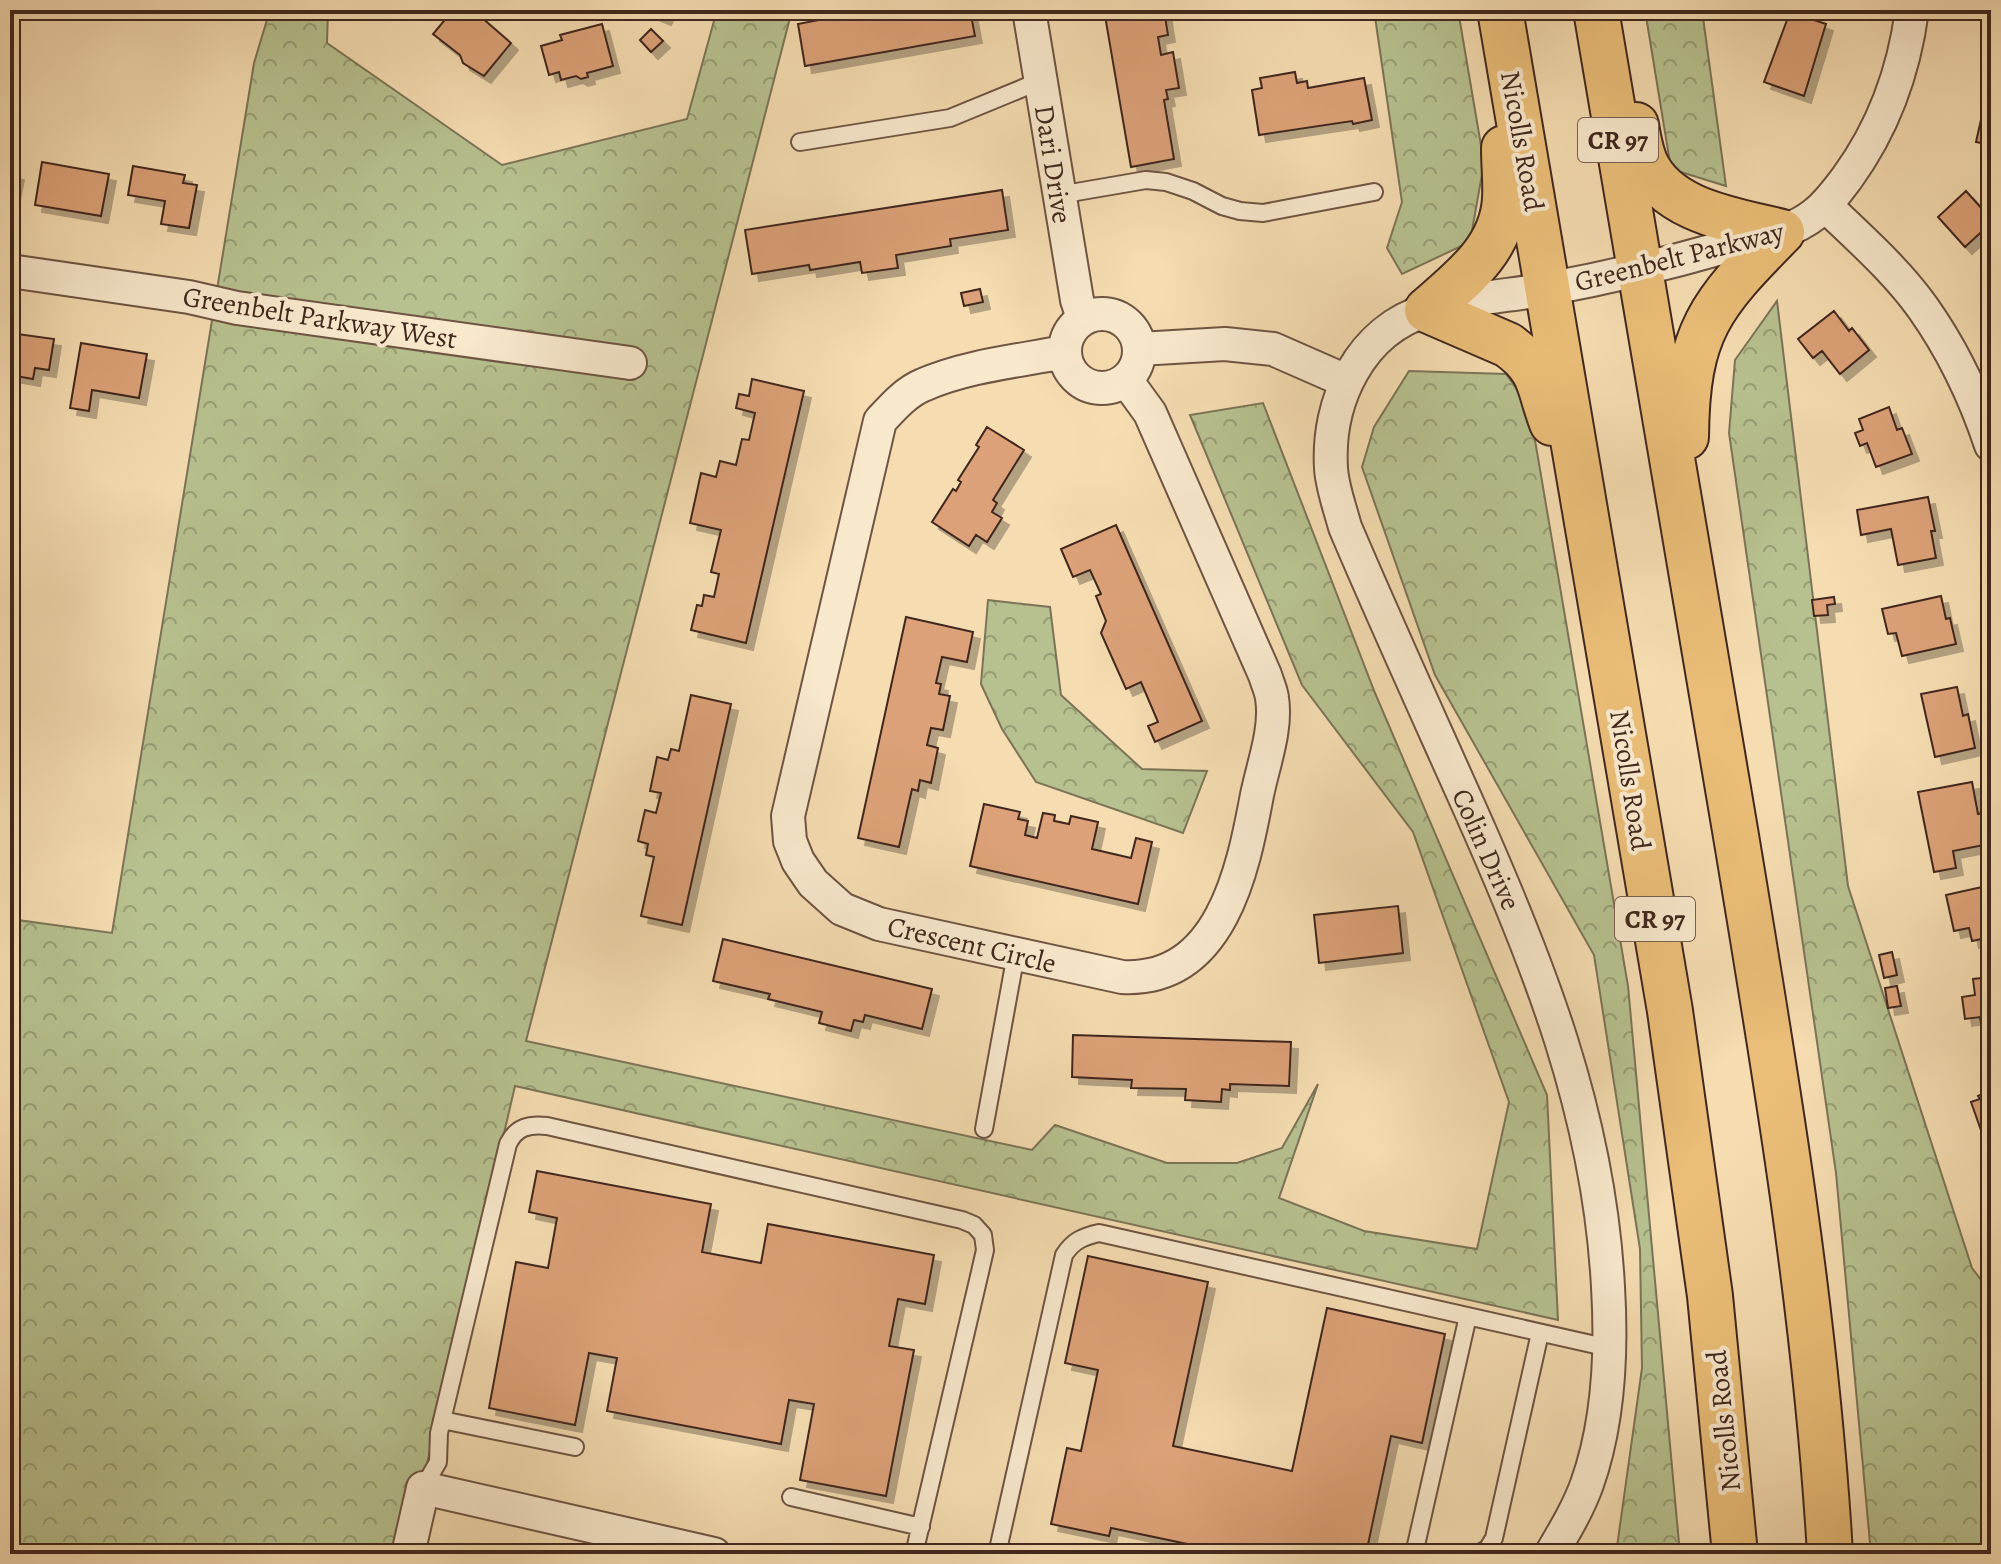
<svg xmlns="http://www.w3.org/2000/svg" width="2001" height="1564" font-family="Alegreya,serif">
  <style>
    .forest { fill: url(#forest-crowns); stroke: #7c7456; stroke-width: 2 }
    .building { fill: #dca178; stroke: #41271d; stroke-width: 2; filter: url(#shadow) }
    .lines { fill: none; stroke-linecap: round; stroke-linejoin: round }
    .service-casing { stroke: #6e5442; stroke-width: 20 }
    .minor-casing { stroke: #6e5442; stroke-width: 36 }
    .trunk-casing { stroke: #41271d; stroke-width: 48 }
    .service { stroke: #f8e8cc; stroke-width: 16 }
    .minor { stroke: #f8e8cc; stroke-width: 32 }
    .trunk { stroke: #eabe78; stroke-width: 44 }
    .labels { text-anchor: middle; stroke-width: 8; stroke-linejoin: round; paint-order: stroke }
    .shield { fill: #f8e8cc; stroke: #786152; stroke-width: 2 }
    .shield-label { font-size: 26px; font-weight: bold; fill: #41271d }
    .street-label { font-size: 28px; fill: #41271d; stroke: #f8e8cc }
  </style>
  <defs>
    <pattern id="forest-crowns" width="20" height="18" patternUnits="userSpaceOnUse" patternTransform="scale(2)"><rect width="20" height="18" fill="#b7c18f"/><path d="M2 6a3 3 0 1 1 6 0M12 15a3 3 0 1 1 6 0" fill="none" stroke="#969d74"/></pattern>
    <filter id="shadow"><feDropShadow dx="7" dy="7" stdDeviation="0" flood-color="#0004"/></filter>
  </defs>
  <rect width="100%" height="100%" fill="#f5dcb1"/>
  <filter id="stains"><feTurbulence type="fractalNoise" baseFrequency=".0025" numOctaves="4"/><feColorMatrix values="0 0 0 0 .2 0 0 0 0 .09 0 0 0 0 .02 0 0 0 .5 -.17"/></filter>
  <radialGradient id="worn" r=".72"><stop offset=".6" stop-color="#630" stop-opacity="0"/><stop offset="1" stop-color="#630" stop-opacity=".3"/></radialGradient>
  <path class="forest" d="M270,10h58l-1,33 175,122 185,-46 30,-109h75l-266,1031 506,109 23,-25 112,38h70l45,-15 36,-64 -39,114 85,33 113,18 32,-147 -96,-270 -111,-147 -112,-270 73,-12 112,290 172,402 11,225 -1043,-234 -109,468h-396v-635l102,14 142,-870z
    M1374,10h84l26,153 -14,79 -68,32 -15,-26 15,-46z
    M1645,10h57l24,176 -55,-17z
    M1777,301l71,585 124,382 19,25v261h-120l-35,-381 -107,-740 6,-73z
    M1409,371l97,3 23,31 99,581 52,568h-64l26,-186 -2,-119 -46,-294 -159,-280 -73,-208 12,-40z
    M988,600l62,7 11,88 81,74 65,2 -24,62 -147,-51 -34,-53 -21,-45z"/>
  <path class="building" d="M453,10h20l38,33 -27,33 -21,-13 -3,-8 -27,-21z
    M644,10h24l-4,8z
    M854,10h116l5,26 -170,30 -7,-42 57,-11z
    M1104,10h60l4,25 -10,2 3,18 12,-3 6,36 -13,2 2,9 -4,1 10,59 -43,8z
    M1790,12l36,12 -22,72 -40,-14z
    M602,24l11,42 -26,7 1,4 -7,2 -5,-3 -15,4 -2,-8 -10,3 -8,-29 21,-6 -2,-5z
    M651,29l12,12 -12,11 -11,-12z
    M1295,72l2,11 10,-2 1,7 56,-10 8,42 -19,4 -1,-3 -93,14 -7,-45 10,-2 -2,-10z
    M1987,93l4,1v51l-15,-3z
    M42,162l67,12 -8,42 -66,-11z
    M133,166l52,9 -2,8 14,2 -8,43 -28,-4 4,-23 -37,-6z
    M10,172l7,1 -6,30h-1z
    M1002,190l6,40 -58,9 1,7 -55,9 2,13 -36,5 -2,-11 -50,8 -1,-5 -57,9 -7,-44z
    M1966,191l25,28v4l-26,24 -27,-30z
    M980,289l3,13 -19,4 -3,-13z
    M1834,311l15,20 3,-3 17,22 -29,24 -18,-23 -9,7 -15,-19z
    M10,333l44,6 -5,31 -14,-2 -2,11 -23,-4z
    M81,343l66,11 -8,44 -47,-8 -3,21 -19,-3z
    M752,379l52,12 -58,252 -55,-13 6,-25 5,1 2,-11 10,2 5,-23 -8,-2 10,-42 -31,-7 11,-50 15,4 4,-16 16,4 6,-26 7,1 6,-27 -19,-5 3,-14 10,2z
    M1889,407l8,23 5,-2 10,26 -36,13 -9,-24 -7,3 -5,-13 8,-3 -4,-11z
    M987,427l37,23 -31,50 4,3 -5,9 10,6 -15,24 -11,-7 -7,11 -37,-24 21,-33 3,2 5,-9 -3,-2 21,-33 -3,-2z
    M1928,497l7,34h-4l5,27 -38,7 -7,-36 -30,6 -4,-25z
    M1116,525l86,196 -47,21 -7,-16 10,-4 -17,-40 -15,7 -25,-56 5,-12 -10,-25 5,-2 -11,-24 -17,7 -12,-28z
    M1941,596l5,23 4,-1 6,26 -54,12 -6,-23 -8,1 -6,-25z
    M1834,597l1,7 -8,1 1,10 -14,1 -2,-16z
    M906,617l67,15 -6,30 -25,-5 -6,26 5,1 -2,10 11,2 -7,34 -12,-2 -4,17 11,3 -7,35 -11,-3 -2,11 -6,-2 -13,58 -41,-9z
    M1957,687l6,29 5,-2 7,34 -40,9 -14,-63z
    M691,695l40,9 -49,221 -41,-9 13,-59 -8,-2 2,-11 -10,-3 7,-31 11,3 5,-20 -11,-2 7,-34 11,3 3,-11 8,2z
    M1972,782l6,32 5,-1 6,31 -36,7 3,17 -22,4 -16,-80z
    M984,804l36,8 -2,7 10,2 -3,14 12,3 6,-25 12,2 -1,6 15,3 2,-8 27,6 -6,27 39,9 5,-20 16,4 -14,62 -168,-38z
    M1991,885v52l-19,4 -3,-13 -15,3 -8,-36z
    M1398,906l5,47 -84,10 -5,-48z
    M723,939l209,50 -10,40 -57,-14 -2,7 -9,-2 -3,11 -32,-8 3,-11 -54,-13 2,-5 -57,-13z
    M1892,952l5,23 -13,3 -5,-23z
    M1991,977v66l-7,1 -4,-27 -15,2 -3,-22 13,-2 -2,-16z
    M1897,986l4,20 -13,2 -3,-20z
    M1073,1035l218,7 -2,44 -59,-2v6l-8,-1 -1,13 -36,-2 1,-11 -55,-1 1,-8 -60,-3z
    M1985,1093l1,5 5,-2v37l-8,3 -12,-34 9,-3 -2,-3z
    M537,1171l174,33 -9,48 59,11 7,-39 166,31 -9,49 -27,-5 -9,47 25,4 -28,146 -86,-16 14,-76 -25,-4 -8,44 -174,-33 10,-53 -28,-5 -14,72 -86,-17 27,-146 32,6 9,-50 -28,-6z
    M1088,1256l120,26 -35,164 119,25 35,-163 118,26 -23,109 -31,-7 -25,118h-131l-124,-26 -2,8 -58,-12 16,-76 14,3 17,-81 -33,-7z"/>
  <g class="lines">
    <defs>
      <path id="service" d="M800,142l150,-24 90,-37
        M1059,195l87,-15 20,2 27,9 29,15 18,5 23,2 111,-21
        M984,1129l32,-175
        M442,1420l133,27
        M423,1488l15,-26 1,-29 69,-289c8,-17 21,-20 39,-18l415,94 12,5 9,10 2,15 -5,22 -66,282
        M791,1497l130,30
        M997,1554l67,-299c9,-14 18,-18 35,-22l510,115
        M1414,1554l54,-238
        M1478,1554l10,-6 6,-10 46,-205"/>
      <path id="minor" d="M1029,10l48,290 6,18
        M1826,206c33,32 70,64 97,102 29,41 52,89 68,137
        M10,271l179,26 48,11 393,55
        M1065 351a37 37 0 1 1 74 0a37 37 0 1 1-74 0Z
        M1139,349l86,-5 48,5 73,32
        M1064,352c-46,9 -98,14 -141,33 -17,7 -30,22 -43,36l-92,395 2,25 8,20 15,22 29,26 37,15 243,53c99,5 121,-107 135,-182 6,-30 20,-66 15,-97 -1,-8 -5,-16 -7,-23l-115,-262 -24,-33
        M408,1554l15,-66 291,66
        M1551,1554c13,-22 27,-45 36,-70 22,-62 25,-131 21,-197 -9,-172 -69,-323 -138,-478 -42,-94 -85,-188 -125,-282 -5,-19 -13,-40 -14,-59 -4,-67 29,-138 97,-158 38,-12 80,-14 119,-21 60,-11 119,-25 178,-42 30,-8 65,-13 90,-33 13,-10 22,-23 32,-36 37,-51 57,-106 65,-168"/>
      <path id="trunk" d="M1500,10l170,1001 40,285 25,258
        M1596,10c45,274 93,547 139,820 40,240 81,482 95,724
        M1636,125c2,12 4,25 9,37 22,50 90,58 137,70
        M1504,148c0,17 2,34 1,51 -3,51 -43,80 -78,111l81,35c35,25 30,42 44,78
        M1686,437c1,-106 24,-132 96,-205"/>
    </defs>
    <use href="#service" class="service-casing"/>
    <use href="#minor" class="minor-casing"/>
    <use href="#trunk" class="trunk-casing"/>
    <use href="#service" class="service"/>
    <use href="#minor" class="minor"/>
    <use href="#trunk" class="trunk"/>
  </g>
  <g class="labels">
    <g class="shield">
      <rect x="1578" y="118" width="80" height="44" rx="6"/>
      <rect x="1615" y="897" width="80" height="44" rx="6"/>
    </g>
    <g class="shield-label">
      <text x="1618" y="149">CR 97</text>
      <text x="1655" y="928">CR 97</text>
    </g>
    <g class="street-label">
      <text transform="translate(1523 141) rotate(80)" y="10">Nicolls Road</text>
      <text transform="translate(1054 164) rotate(81)" y="10">Dari Drive</text>
      <text transform="translate(1679 256) rotate(-14)" y="10">Greenbelt Parkway</text>
      <text transform="translate(320 317) rotate(9)" y="10">Greenbelt Parkway West</text>
      <text transform="translate(1631 780) rotate(81)" y="10">Nicolls Road</text>
      <text transform="translate(1487 849) rotate(66)" y="10">Colin Drive</text>
      <text transform="translate(972 944) rotate(13)" y="10">Crescent Circle</text>
      <text transform="translate(1723 1421) rotate(-96)" y="10">Nicolls Road</text>
    </g>
  </g>
  <rect width="2001" height="1564" fill="none" stroke="#f5dcb1" stroke-width="40"/>
  <rect x="12" y="12" width="1977" height="1540" fill="none" stroke="#41271d" stroke-width="4"/>
  <rect x="20" y="20" width="1961" height="1524" fill="none" stroke="#41271d" stroke-width="2"/>
  <rect width="100%" height="100%" filter="url(#stains)"/>
  <rect width="100%" height="100%" fill="url(#worn)"/>
</svg>
